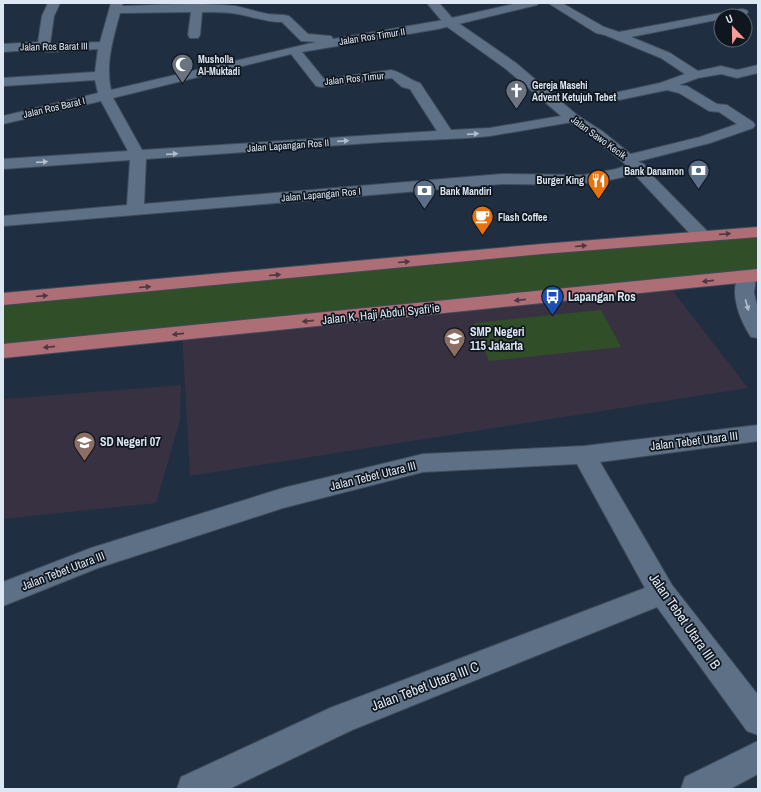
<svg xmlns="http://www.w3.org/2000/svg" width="761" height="792" font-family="'Archivo Narrow',sans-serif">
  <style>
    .education { fill: #383142 }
    .green { fill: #304f29 }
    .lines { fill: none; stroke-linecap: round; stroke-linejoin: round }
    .minor-casing { stroke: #3f4c5c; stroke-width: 2 }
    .tertiary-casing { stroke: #3f4c5c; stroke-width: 2 }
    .primary-casing { stroke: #3f4c5c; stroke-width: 2 }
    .minor { fill: #5e7085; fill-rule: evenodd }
    .tertiary { fill: #5e7085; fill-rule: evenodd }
    .primary { fill: #ad6e76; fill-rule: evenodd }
    .oneway { fill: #b1bdcd }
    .oneway2 { fill: #4e3941 }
    .labels { text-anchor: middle; stroke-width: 3.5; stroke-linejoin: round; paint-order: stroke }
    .far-street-label { font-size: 10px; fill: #dde7f4; stroke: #0f161e }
    .far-poi-label { font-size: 10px; font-weight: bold; fill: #dde7f4; stroke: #0f161e; text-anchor: start }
    .poi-label { font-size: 12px; font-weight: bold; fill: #dde7f4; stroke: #0f161e; text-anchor: start }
    .street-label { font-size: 12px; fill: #dde7f4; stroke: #0f161e }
    .near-street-label { font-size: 14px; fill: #dde7f4; stroke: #0f161e }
  </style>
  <rect width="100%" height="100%" fill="#1f2e41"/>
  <path class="education" d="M669,286l79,102 -558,88 -8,-143z
    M181,385l-1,35 -24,83 -153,16v-120z"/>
  <path class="green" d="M758,232v43l-755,76v-52z
    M601,310l20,37 -132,14 -15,-38z"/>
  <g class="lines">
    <defs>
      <path id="minor" d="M48,3h12l-6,13 -4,28 50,-2 11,-39h12l-1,3c37,-1 76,-4 113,0 11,2 22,6 33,8 7,1 14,0 21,2l19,18 23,2 2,3 105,-18 80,-18h21l-2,2 -99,24 -136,23 22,27 67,-9c11,2 18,10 29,13l31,47 39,-2 82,-14 5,1 2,3 -2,3 -5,1 -82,14 -22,2 -84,4 -238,17 -2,45 358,-30 82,1 32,-6 22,-7 6,2 2,3c-4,5 -10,6 -16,8 -43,13 -84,9 -128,9l-499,42v-10l124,-11 3,-45 -127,9v-10l125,-8 -27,-50 -98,23v-8l95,-23 -3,-13 -92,6v-8l92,-6 3,-23 -51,3 -6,-3 -38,3v-8l35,-2 4,-26zM191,12l-3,23 2,3h8l2,-3 2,-23c12,0 24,0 36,2 15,3 28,8 44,8l19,19 15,1 -205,48c-6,-26 2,-51 9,-77zM291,54l25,32 5,1 71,-9 10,9 8,2 27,42 -295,19 -29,-52z
        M548,3h14l42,24 15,5 123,-23 4,1 2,2 -2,2 -25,2v3l-90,18 39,16 28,18 23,-5 16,4 21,-5v8l-21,5 -16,-4 -23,4 -19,7 8,1 30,18 10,1 26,17 2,3 -2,3 -43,15 -82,21 -5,-2 -3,-3 3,-3 77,-19 37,-13 -18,-12 -10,-1 -30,-18 -12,-3 -48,10 -5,-1 -2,-3 2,-3 46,-10 25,-9 -24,-16 -56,-23 -9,-2z
        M758,425v16l-158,21 72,123 86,110v40l-11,-4 -90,-124 -305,123 -123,59h-52l4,-12 149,-69 315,-120 -68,-124 -154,8 -140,36 -185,60 -95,38v-24l88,-34 192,-60 140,-34 161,-8z
        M758,741v33l-28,15h-49l4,-12z"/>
      <path id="tertiary" d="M427,3h12l15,17 62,43 61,52 25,16 31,25 75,76 3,4 -3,4 -6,1 -6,-1 -73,-78 -31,-25 -25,-16 -61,-52 -60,-43z
        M747,271l7,2 2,4 -2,16 4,17v28l-7,-1c-11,-17 -23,-45 -11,-64z"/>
      <path id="primary" d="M758,227v10l-216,17 -539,51v-12l539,-49z
        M758,269v12l-755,77v-14z"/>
    </defs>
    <use href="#minor" class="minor-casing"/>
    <use href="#tertiary" class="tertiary-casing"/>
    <use href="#primary" class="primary-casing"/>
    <use href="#minor" class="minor"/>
    <use href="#tertiary" class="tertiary"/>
    <use href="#primary" class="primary"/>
  </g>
  <defs><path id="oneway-solid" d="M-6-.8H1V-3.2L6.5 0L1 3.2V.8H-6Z"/></defs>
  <g class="oneway">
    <use href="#oneway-solid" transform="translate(473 134) rotate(-4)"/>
    <use href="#oneway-solid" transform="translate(343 141) rotate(-4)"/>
    <use href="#oneway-solid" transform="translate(172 154) rotate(-4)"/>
    <use href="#oneway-solid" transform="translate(42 162) rotate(-4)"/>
    <use href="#oneway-solid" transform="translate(747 305) rotate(74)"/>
  </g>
  <g class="oneway2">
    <use href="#oneway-solid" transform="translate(725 234) rotate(-4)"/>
    <use href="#oneway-solid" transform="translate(581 246) rotate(-5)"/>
    <use href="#oneway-solid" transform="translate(404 262) rotate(-5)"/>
    <use href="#oneway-solid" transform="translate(275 275) rotate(-5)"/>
    <use href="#oneway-solid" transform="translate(708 281) rotate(174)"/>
    <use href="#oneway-solid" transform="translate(145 287) rotate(-5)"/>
    <use href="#oneway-solid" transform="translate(42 296) rotate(-5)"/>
    <use href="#oneway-solid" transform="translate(520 300) rotate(174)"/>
    <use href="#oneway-solid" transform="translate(308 321) rotate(174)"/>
    <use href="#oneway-solid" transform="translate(178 334) rotate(174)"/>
    <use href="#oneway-solid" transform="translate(49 347) rotate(174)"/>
  </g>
  <defs>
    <symbol id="mosque-pin" viewBox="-11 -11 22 30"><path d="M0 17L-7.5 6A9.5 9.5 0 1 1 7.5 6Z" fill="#6b7280" stroke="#0f161e"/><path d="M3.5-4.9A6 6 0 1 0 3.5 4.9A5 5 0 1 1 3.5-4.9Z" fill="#fff"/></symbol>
    <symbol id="church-pin" viewBox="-11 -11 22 30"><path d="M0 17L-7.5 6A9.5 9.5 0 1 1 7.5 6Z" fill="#6b7280" stroke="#0f161e"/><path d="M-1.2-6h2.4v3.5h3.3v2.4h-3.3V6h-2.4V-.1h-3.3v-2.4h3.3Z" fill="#fff"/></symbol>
    <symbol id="bank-pin" viewBox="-11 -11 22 30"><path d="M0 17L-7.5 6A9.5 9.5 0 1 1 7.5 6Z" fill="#5c6f8a" stroke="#0f161e"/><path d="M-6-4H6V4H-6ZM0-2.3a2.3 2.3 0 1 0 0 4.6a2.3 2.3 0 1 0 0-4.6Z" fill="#fff"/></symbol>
    <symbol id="restaurant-pin" viewBox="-11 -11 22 30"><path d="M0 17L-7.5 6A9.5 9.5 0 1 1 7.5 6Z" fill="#e8710a" stroke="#0f161e"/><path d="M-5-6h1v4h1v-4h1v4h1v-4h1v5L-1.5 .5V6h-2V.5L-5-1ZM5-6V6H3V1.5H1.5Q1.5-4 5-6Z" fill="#fff"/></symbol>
    <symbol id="cafe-pin" viewBox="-11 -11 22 30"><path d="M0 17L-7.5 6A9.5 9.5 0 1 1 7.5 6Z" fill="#e8710a" stroke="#0f161e"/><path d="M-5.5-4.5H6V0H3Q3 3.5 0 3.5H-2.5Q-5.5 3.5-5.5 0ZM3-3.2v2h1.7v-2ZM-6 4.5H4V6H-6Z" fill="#fff"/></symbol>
    <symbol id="bus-pin" viewBox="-11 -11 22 30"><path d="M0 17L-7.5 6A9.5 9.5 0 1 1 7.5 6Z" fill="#1a4fb4" stroke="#0f161e"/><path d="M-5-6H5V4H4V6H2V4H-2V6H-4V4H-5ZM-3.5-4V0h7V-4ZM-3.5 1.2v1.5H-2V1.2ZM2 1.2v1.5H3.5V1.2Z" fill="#fff"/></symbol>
    <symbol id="school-pin" viewBox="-11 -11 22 30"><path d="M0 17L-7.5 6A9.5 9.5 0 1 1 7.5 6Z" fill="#8d6e63" stroke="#0f161e"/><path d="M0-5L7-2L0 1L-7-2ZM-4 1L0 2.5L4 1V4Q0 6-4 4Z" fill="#fff"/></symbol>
  </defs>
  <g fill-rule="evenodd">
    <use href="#mosque-pin" x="170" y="52" width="25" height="34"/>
    <use href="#church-pin" x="504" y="78" width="25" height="34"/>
    <use href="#bank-pin" x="686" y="158" width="25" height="34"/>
    <use href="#restaurant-pin" x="586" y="168" width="25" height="34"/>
    <use href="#bank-pin" x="412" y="178" width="25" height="34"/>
    <use href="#cafe-pin" x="470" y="204" width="25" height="34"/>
    <use href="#bus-pin" x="540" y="284" width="25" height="34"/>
    <use href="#school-pin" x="442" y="326" width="25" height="34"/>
    <use href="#school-pin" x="72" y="430" width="25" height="34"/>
  </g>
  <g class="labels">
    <g class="far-street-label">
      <text transform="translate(372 36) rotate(-9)" y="4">Jalan Ros Timur II</text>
      <text transform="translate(54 46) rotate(-1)" y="4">Jalan Ros Barat III</text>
      <text transform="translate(354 78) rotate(-6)" y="4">Jalan Ros Timur</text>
      <text transform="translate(54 107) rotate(-13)" y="4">Jalan Ros Barat I</text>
      <text transform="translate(599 137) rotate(36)" y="4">Jalan Sawo Kecik</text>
      <text transform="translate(288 145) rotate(-4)" y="4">Jalan Lapangan Ros II</text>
      <text transform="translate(321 194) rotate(-5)" y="4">Jalan Lapangan Ros I</text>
    </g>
    <g class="far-poi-label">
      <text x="198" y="63">Musholla<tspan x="198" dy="12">Al-Muktadi</tspan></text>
      <text x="532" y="89">Gereja Masehi<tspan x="532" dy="12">Advent Ketujuh Tebet</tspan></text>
      <text x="684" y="175" text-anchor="end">Bank Danamon</text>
      <text x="584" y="184" text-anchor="end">Burger King</text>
      <text x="440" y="195">Bank Mandiri</text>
      <text x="498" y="221">Flash Coffee</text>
    </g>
    <g class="poi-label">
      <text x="568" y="301">Lapangan Ros</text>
      <text x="470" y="336">SMP Negeri<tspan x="470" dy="14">115 Jakarta</tspan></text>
      <text x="100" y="446">SD Negeri 07</text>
    </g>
    <g class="street-label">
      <text transform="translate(381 314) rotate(-6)" y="4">Jalan K. Haji Abdul Syafi'ie</text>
      <text transform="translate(694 441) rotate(-7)" y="4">Jalan Tebet Utara III</text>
      <text transform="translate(373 476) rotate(-14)" y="4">Jalan Tebet Utara III</text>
      <text transform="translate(63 571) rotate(-21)" y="4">Jalan Tebet Utara III</text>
    </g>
    <g class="near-street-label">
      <text transform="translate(685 621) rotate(55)" y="5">Jalan Tebet Utara III B</text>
      <text transform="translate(425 686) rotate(-21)" y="5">Jalan Tebet Utara III C</text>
    </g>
  </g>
  <rect width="761" height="792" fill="none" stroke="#dde7f4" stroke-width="8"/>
  <g transform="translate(733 28) rotate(338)"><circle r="19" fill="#0f161e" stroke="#616a74"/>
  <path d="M0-3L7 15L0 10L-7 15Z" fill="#f59b98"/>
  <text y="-6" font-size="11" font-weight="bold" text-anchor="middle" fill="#dde7f4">U</text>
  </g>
</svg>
